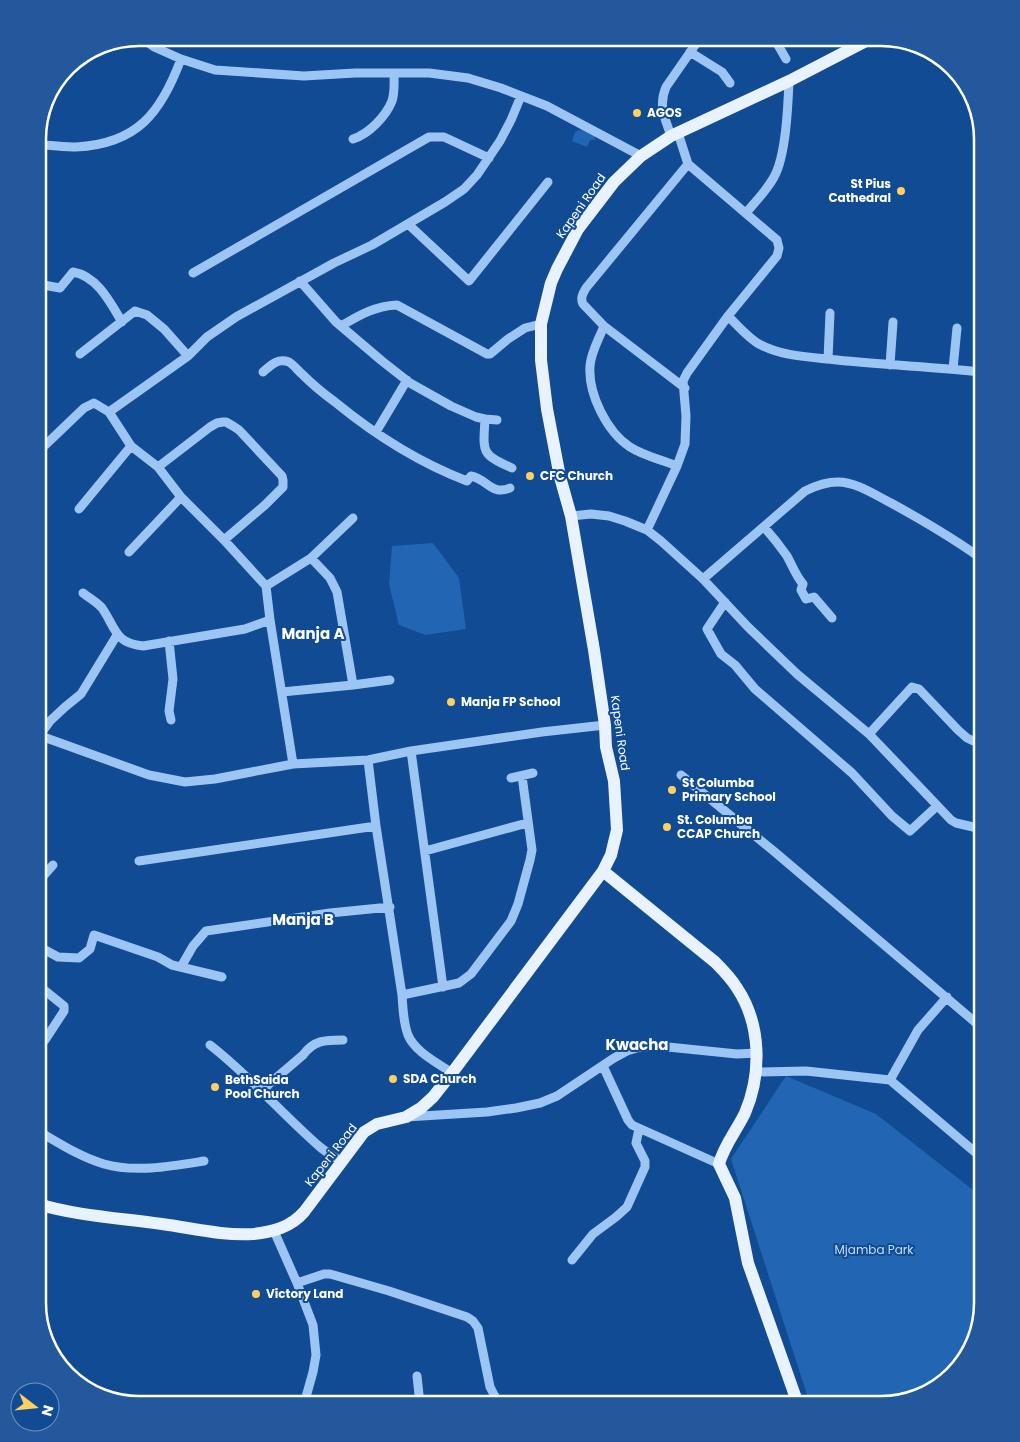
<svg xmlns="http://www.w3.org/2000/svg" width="1020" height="1442" font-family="Poppins,sans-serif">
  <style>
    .park { fill: #2265b2 }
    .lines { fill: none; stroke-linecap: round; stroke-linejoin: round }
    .minor { stroke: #9dc5f3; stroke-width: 9 }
    .major { stroke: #e9f2ff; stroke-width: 12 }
    .poi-dot { fill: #ffcf5f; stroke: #104b93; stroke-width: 2 }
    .labels { text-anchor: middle; stroke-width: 4; stroke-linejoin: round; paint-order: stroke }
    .poi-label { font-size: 12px; font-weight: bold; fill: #fff; stroke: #104b93; text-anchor: start }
    .street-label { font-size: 12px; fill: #fff; stroke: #104b93 }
    .park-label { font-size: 12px; fill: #c5dffd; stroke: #104b93 }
    .quarter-label { font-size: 15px; font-weight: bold; fill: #fff; stroke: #104b93 }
    .rim { fill: none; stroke: #fff; stroke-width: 2.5 }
  </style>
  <rect width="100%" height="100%" fill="#104b93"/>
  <path class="park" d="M582,129l13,3v8h-5l-3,7 -15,-6 3,-9z
    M433,543l26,35 7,51 -41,6 -26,-10 -10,-41 3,-38z
    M786,1076l90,38 106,83v106l-13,50 -37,38 -51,13h-71l-79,-245z"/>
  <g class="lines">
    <path class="minor" d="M147,38l3,6 4,3 27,12 34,11 89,6 51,-3h74l39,5 33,10 46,18 94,50
      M774,38l12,21
      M690,52l32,20 8,11
      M671,136c-6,-18 -13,-30 -5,-49l34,-49
      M353,139c16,-5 33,-23 39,-38 3,-9 2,-19 2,-28
      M38,145c12,0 26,2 38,2 61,-3 85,-34 105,-88
      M746,213c9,-11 21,-23 28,-36 12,-21 14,-72 15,-96
      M408,224l61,57 79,-99
      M193,273l236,-136h15l45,21
      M300,281l36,41 46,39 28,22 41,23 25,11 9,2 12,1
      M38,284l22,4 13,-16c24,4 37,30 49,50
      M728,316c9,9 20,22 31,28 24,13 52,13 78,16 49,5 97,7 145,12
      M341,326c19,-11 34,-20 56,-21l90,49h3l18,-15 17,-11 16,-4
      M604,326c-5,13 -13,26 -14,40 -2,28 17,66 40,81 14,9 32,13 47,19
      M80,354l55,-43 12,4 17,14 24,27
      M828,359l2,-46
      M890,365l3,-43
      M953,369l4,-41
      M263,372c8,-7 14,-14 26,-10 5,3 9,9 14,13 10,10 21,19 32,27 39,32 85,61 132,79l4,-5c16,3 21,20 39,12
      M685,388l-81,-62 -21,-22c-3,-6 0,-11 3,-16l102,-124
      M109,412l79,-56 19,-19 29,-20 98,-54 38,-18 73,-43 19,-13 13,-14 23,-34 11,-21 10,-24
      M485,419c-2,34 -4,35 27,49
      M376,432l31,-52
      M38,452l46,-44 10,-5 15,9 22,34 27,21 23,30 43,43 42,46 4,34 23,144
      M158,467l52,-40 7,-4 6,-1h3l7,4 6,4 43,46 1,4v7l-18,18 -41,35
      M79,509l52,-63
      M571,516l20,-2 18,2 16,5 22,9 14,11 42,38 45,48 49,47 72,60 82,86 5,3 26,6
      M764,527c8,9 16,19 23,29 5,9 9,20 16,28l-2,6 5,9 8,-2 18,21
      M647,530l30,-64 8,-22 1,-28 -3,-35 4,-8 41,-57 49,-60 2,-8 -2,-8 -89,-76 -10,-31
      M129,552l52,-55
      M311,558l19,20 7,14 16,93
      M703,579l102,-88c10,-5 21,-9 33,-9 18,0 37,13 53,21 31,17 62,35 91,56
      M266,586l45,-28 42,-40
      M83,593c6,5 14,9 19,15 14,20 12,35 41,38l102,-17 25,-9
      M725,602l-18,27 14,25 14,11 20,24 97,84 40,43 18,15 27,-25
      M169,641l4,38 -4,32 2,9
      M282,692l71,-7 37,-5
      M869,734l43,-47 7,2 39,41 9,8 15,7
      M38,735l111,40 36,7 30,-3 78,-15 75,-4 43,-9 131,-19 63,-7
      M39,736l11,-15 15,-14 16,-13 36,-59
      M411,751l32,236
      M368,760l8,66 26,169c1,13 1,27 6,40 7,17 30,28 44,38
      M681,775l95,78 206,175
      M511,778l22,-5
      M977,828l5,-25
      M425,851l102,-28
      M139,861l237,-35
      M38,882l15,-17
      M38,946l20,11 21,1 11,-9 4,-14 64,22 14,8 50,12
      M181,967l12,-21 13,-15 124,-18 60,-6
      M38,985l26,21v5l-19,29
      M402,995l57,-12 12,-9 40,-53 7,-17 12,-44 2,-10 -10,-74
      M210,1045c40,31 72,69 110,102 7,6 15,10 22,15
      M603,1066l25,54 4,5 87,39
      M756,1072l50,-1 84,9 92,78
      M890,1080l28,-50 29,-33
      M263,1092l6,-8 34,-29c11,-15 22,-15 40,-15
      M406,1117l81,-5 29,-4 24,-5 17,-7 57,-38 13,-7 13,-4 18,-1 79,8 20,-1
      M38,1131c21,12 42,26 66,33 31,9 69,2 100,-3
      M274,1231l23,52 16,42 3,30 -3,17 -9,32
      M572,1260l21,-26 23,-17 11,-10 18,-40v-6l-9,-18 3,-14
      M297,1283l27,-9h6l59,17 78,26 6,4 5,7 12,59 9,17
      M417,1376l3,28
      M496,1399l12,5"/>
    <path class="major" d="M603,871l112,91c8,8 16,16 22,26 24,36 25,85 8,125 -8,17 -21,32 -26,51l16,34 13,65 50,141
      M38,1204c39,12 83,14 124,20 30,4 61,12 91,10 20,-2 38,-7 51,-22l60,-80 13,-8 29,-7 15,-9 12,-11 19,-24 151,-202 8,-16 6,-25 -3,-49 -8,-34 -1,-22 -11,-75 -23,-134 -11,-39 -13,-68 -6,-49v-36l10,-41 6,-14 21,-40 36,-47 27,-26 30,-20 118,-55 83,-43"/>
  </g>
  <g class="poi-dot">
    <circle cx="637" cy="113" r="5"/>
    <circle cx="901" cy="191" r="5"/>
    <circle cx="530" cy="476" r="5"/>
    <circle cx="451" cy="702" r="5"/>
    <circle cx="672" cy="790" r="5"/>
    <circle cx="667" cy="827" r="5"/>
    <circle cx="393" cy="1079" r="5"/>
    <circle cx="215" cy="1087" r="5"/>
    <circle cx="256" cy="1294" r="5"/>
  </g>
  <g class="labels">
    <g class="poi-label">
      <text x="647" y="117">AGOS</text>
      <text x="891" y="188" text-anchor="end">St Pius<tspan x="891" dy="14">Cathedral</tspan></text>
      <text x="540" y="480">CFC Church</text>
      <text x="461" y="706">Manja FP School</text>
      <text x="682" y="787">St Columba<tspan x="682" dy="14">Primary School</tspan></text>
      <text x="677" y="824">St. Columba<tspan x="677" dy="14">CCAP Church</tspan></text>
      <text x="403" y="1083">SDA Church</text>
      <text x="225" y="1084">BethSaida<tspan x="225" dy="14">Pool Church</tspan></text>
      <text x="266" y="1298">Victory Land</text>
    </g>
    <g class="street-label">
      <text transform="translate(581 206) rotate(-55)" y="4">Kapeni Road</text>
      <text transform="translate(620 733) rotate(82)" y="4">Kapeni Road</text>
      <text transform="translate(331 1155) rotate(-52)" y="4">Kapeni Road</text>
    </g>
    <g class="park-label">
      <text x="874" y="1254">Mjamba Park</text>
    </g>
    <g class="quarter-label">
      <text x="313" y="639">Manja A</text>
      <text x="303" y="925">Manja B</text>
      <text x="637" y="1050">Kwacha</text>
    </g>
  </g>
  <path d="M0 0H1020V1442H0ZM139 46H881A93 93 0 0 1 974 139V1303A93 93 0 0 1 881 1396H139A93 93 0 0 1 46 1303V139A93 93 0 0 1 139 46Z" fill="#23599c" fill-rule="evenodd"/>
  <path class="rim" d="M139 46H881A93 93 0 0 1 974 139V1303A93 93 0 0 1 881 1396H139A93 93 0 0 1 46 1303V139A93 93 0 0 1 139 46Z"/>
  <g transform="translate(35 1407) rotate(106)"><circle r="24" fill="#104b93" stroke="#7093be"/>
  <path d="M0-4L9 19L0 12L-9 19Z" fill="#ffcf5f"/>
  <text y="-8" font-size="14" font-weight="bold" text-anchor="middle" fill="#ffffff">N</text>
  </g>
</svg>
